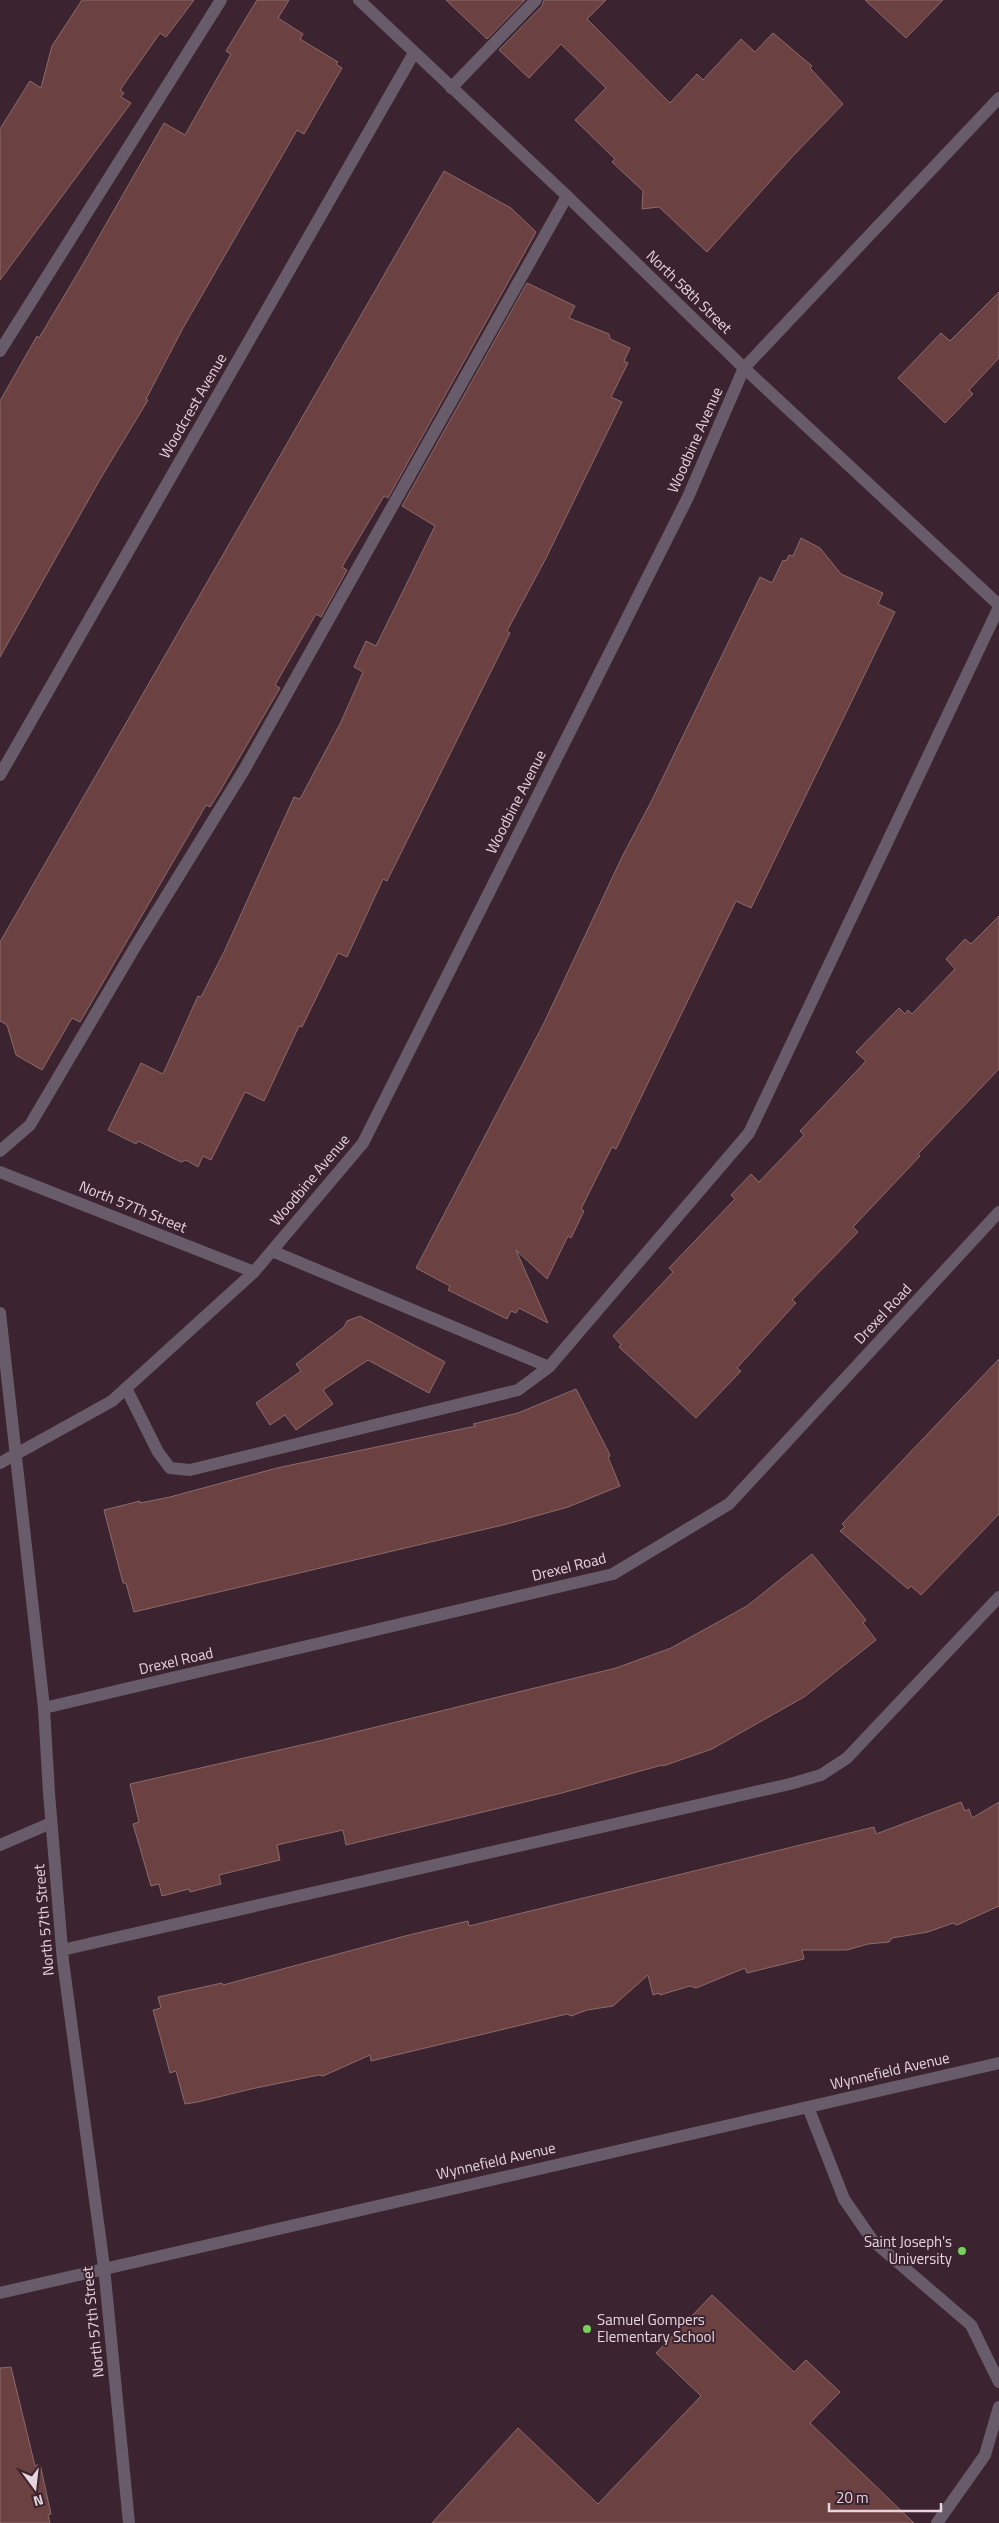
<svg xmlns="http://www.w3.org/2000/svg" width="999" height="2523" font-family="'Titillium Web',sans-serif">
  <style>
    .building { fill: #6c4142; stroke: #8b6b6b }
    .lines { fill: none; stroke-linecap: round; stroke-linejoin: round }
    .service { stroke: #685c6b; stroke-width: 12 }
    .minor { stroke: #685c6b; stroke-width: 12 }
    .tertiary { stroke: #685c6b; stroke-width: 12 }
    .poi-dot { fill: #78d158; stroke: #3c2330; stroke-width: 2 }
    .labels { text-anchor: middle; stroke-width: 4; stroke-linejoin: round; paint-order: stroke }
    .street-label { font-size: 15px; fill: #e6d5dd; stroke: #3c2330 }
    .poi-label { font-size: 15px; fill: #e6d5dd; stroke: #3c2330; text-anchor: end }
  </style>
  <rect width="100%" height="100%" fill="#3c2330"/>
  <path class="building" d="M82,0h112l-28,37 -6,-4 -40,57 4,3 -3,4 10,6 -131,177v-151l30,-48 11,7 11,-42z
    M257,0h32l-11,18 25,16 -3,5 38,23 -2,2 6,4 -38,66 -7,-4 -114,198 -37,71 2,1 -49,81 -99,176v-256l37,-65 2,2 43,-72 82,-143 21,12 46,-81 -5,-3z
    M446,0h79l-38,39z
    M544,0h62l-19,19 83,84 27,-29 6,6 38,-41 14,13 18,-19 39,33 -2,2 33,36 -52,54 -84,94 -48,-45 -17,2 1,-18 -31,-29 3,-3 -40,-39 31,-32 -45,-44 -32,34 -30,-28 43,-44z
    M865,0h78l-37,38z
    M444,171l67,37 25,24 -148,266 -4,-2 -42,71 5,3 -26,47 -5,-3 -41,71 5,3 -60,103 -10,16 -4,-2 -126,217 -8,-4 -30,52 -26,-15 -9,-30 -7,-4v-79z
    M527,283l48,23 -6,12 40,16 1,5 20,9 -6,13 4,2 -17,34 11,5 -76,156 -39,73 3,2 -123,248 -4,-2 -36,78 -9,-4 -36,74 -3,-1 -35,75 -19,-9 -34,68 -8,-4 -5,11 -12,-7 -5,2 -43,-21 -2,3 -28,-14 33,-67 22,11 35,-78 3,1 23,-45 70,-155 6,2 41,-77 22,-50 -9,-5 12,-26 10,5 59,-120 -33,-20z
    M999,292v66l-30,32 4,4 -28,29 -47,-45 43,-45 9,8z
    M801,538l19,10 21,26 42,19 -5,11 17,8 -144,296 -15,-7 -120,248 -4,-2 -31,62 3,2 -13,27 -3,-2 -21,43 -31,-29 32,73 -29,-15 -3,5 -5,-2 -4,8 -59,-29 2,-4 -34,-18 128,-245 78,-166 30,-57 108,-223 12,6 11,-23 3,1 3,-6 4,1z
    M999,916v153l-81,85 2,2 -67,71 5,5 -66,68 4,3 -59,65 4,3 -45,47 -77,-71 2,-2 -8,-9 60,-64 -4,-4 66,-69 -4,-4 20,-21 8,8 45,-47 -4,-4 66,-70 -10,-9 43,-44 6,6 3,-4 4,4 43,-45 -9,-10 19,-20 6,5z
    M360,1316l85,46 -16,31 -61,-33 -45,30 10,14 -37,26 -11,-15 -15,10 -14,-22 45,-32 -5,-7 48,-37 3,-6z
    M999,1359v155l-78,81 -10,-9 -3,3 -68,-58 5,-4 -3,-3z
    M576,1389l32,62 2,5 -2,1 12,29 -52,21 -61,17 -373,88 -8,-29h-3l-19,-73 36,-9v2l30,-6 107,-29 199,-42 -3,-2 45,-11z
    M812,1554l54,66 -3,3 13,17 -72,57 -92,52 -49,17 -1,-1 -100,28 -216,52 -3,-15 -66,15 3,15 -61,15 2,9 -31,8 -1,-3 -27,7 -3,-12 -8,2 -18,-62 6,-2 -9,-38 189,-43 297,-73 55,-20 76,-42z
    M961,1802l4,9 4,-2 3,9 27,-16v104l-42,19 -4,-2 -25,9 -36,6 -3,4 -21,2 -21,6h-45l2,9 -57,14 -2,-5 -49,20 -6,-2 -30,9 -1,-2 -6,2 -5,-20 -35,31 -26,4 -16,6 -4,-2 -196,47 -1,-6 -47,21 -4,-1 -68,14 -53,13 -13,2 -9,-33 -6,2 -17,-63 8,-2 -3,-11 64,-14 1,2 182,-49 63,-15 1,5 405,-99 2,7z
    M712,2295l82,77 12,-12 34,32 -30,31 104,100h-482l86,-95 80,76 103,-108 -45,-43z
    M11,2367l24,99 5,-2 11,50 -3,1 2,8h-50v-155z"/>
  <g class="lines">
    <path class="service" d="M451,88l85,-88
      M0,351l221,-351
      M0,1151l30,-26 105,-178 109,-177 323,-574
      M272,1251l277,116
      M126,1388l32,64 12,16 20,2 328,-80 31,-23 200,-234 250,-526
      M0,1845l51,-22
      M62,1950l728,-166 31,-9 26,-17 152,-161
      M808,2107l36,92 29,42 98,84 28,57
      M937,2523l48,-68 14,-48"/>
    <path class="minor" d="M359,0l208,196 177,172 255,237
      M0,775l414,-722
      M0,1172l254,100
      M0,1463l112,-62 142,-129 109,-129 325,-646 56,-129 255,-270
      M44,1708l569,-134 116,-70 270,-292"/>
    <path class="tertiary" d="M0,1313l44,395 5,85 14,168 41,306 25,256
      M0,2293l999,-230"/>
  </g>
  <g class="poi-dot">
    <circle cx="962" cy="2251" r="5"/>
    <circle cx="587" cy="2329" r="5"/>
  </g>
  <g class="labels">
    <g class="street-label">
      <text transform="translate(689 292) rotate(44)" y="5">North 58th Street</text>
      <text transform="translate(193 406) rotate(-60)" y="5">Woodcrest Avenue</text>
      <text transform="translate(695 440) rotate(-66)" y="5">Woodbine Avenue</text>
      <text transform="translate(516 802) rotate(-63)" y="5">Woodbine Avenue</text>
      <text transform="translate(310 1180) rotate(-50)" y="5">Woodbine Avenue</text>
      <text transform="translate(133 1207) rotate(22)" y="5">North 57Th Street</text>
      <text transform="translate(883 1314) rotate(-47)" y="5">Drexel Road</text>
      <text transform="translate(569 1567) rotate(-14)" y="5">Drexel Road</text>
      <text transform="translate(176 1661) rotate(-13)" y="5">Drexel Road</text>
      <text transform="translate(44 1920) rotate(-95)" y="5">North 57th Street</text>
      <text transform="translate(890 2071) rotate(-13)" y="5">Wynnefield Avenue</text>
      <text transform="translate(496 2161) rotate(-13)" y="5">Wynnefield Avenue</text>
      <text transform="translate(93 2322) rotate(-96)" y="5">North 57th Street</text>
    </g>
    <g class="poi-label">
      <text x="952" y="2247">Saint Joseph's<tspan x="952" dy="17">University</tspan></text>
      <text x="597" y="2325" text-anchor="start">Samuel Gompers<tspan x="597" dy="17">Elementary School</tspan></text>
    </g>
  </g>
  <g transform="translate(35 2488) rotate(165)" stroke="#3c2330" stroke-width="4" paint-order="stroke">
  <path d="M0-4L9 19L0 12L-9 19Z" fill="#e6d5dd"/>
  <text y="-8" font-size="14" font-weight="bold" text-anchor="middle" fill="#e6d5dd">N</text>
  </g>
  <path d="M829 2503v8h112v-8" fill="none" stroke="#e6d5dd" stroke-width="2.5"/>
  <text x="836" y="2503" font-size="15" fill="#e6d5dd" stroke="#3c2330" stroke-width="4" paint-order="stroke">20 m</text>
</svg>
